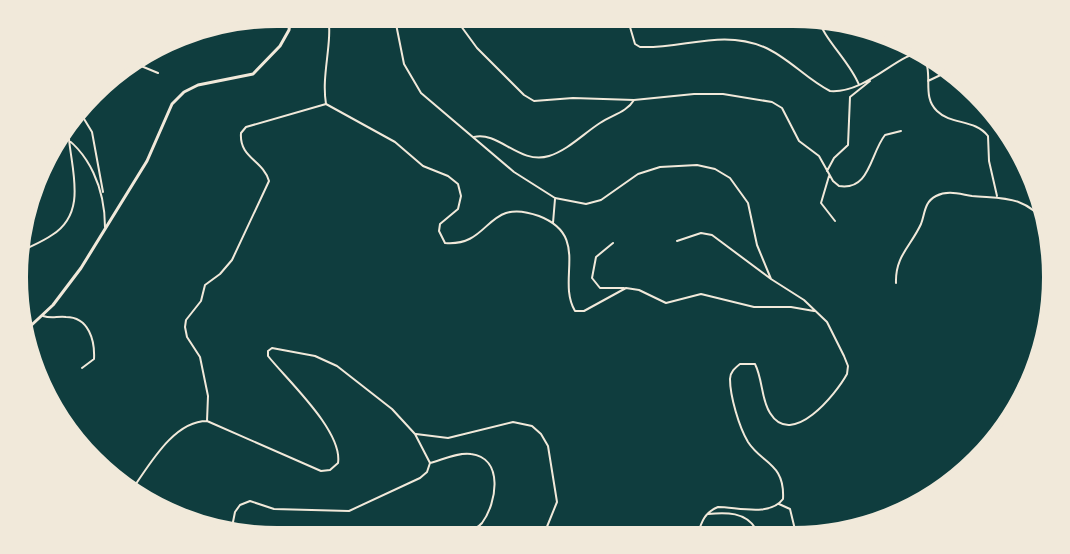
<svg xmlns="http://www.w3.org/2000/svg" width="1070" height="554" font-family="'Libre Baskerville',serif">
  <style>
    .lines { fill: none; stroke-linecap: round; stroke-linejoin: round }
    .minor { stroke: #f1e9da; stroke-width: 2 }
    .tertiary { stroke: #f1e9da; stroke-width: 3 }
    .rim { fill: none; stroke: #f1e9da; stroke-width: 8 }
  </style>
  <rect width="100%" height="100%" fill="#0f3d3e"/>
  <g class="lines">
    <path class="minor" d="M328,14c5,30 -7,60 -2,90l69,38 28,24 25,10 10,8 3,12 -3,13 -18,15 -1,7 6,12c47,4 40,-47 94,-27 52,20 17,63 36,95h9l42,-23 13,2 27,13 35,-9 53,13h37l23,4
      M394,14l10,50 17,29 93,79 41,26 31,6 15,-4 37,-26 22,-7 37,-2 18,4 15,9 18,25 9,42 14,34 33,21 23,22 17,34 4,10 -1,8c-11,20 -55,75 -77,39 -9,-14 -7,-33 -15,-49h-15c-5,4 -10,8 -10,15 0,17 9,48 18,63 14,22 37,21 35,57 -13,18 -46,8 -65,8 -15,6 -17,17 -22,32
      M457,14l1,8 19,26 47,47 10,6 39,-3 61,2 60,-6h29l49,8 10,6 17,33 20,15 14,25 6,5c31,5 31,-32 46,-51l16,-4
      M620,14l10,13 5,17 5,3c43,2 81,-18 124,0 24,10 42,32 66,44 37,3 71,-41 91,-37 15,17 -1,41 16,57 14,14 38,8 51,25l1,25 8,35
      M818,16c3,21 32,45 41,69
      M129,61l29,12
      M928,81l21,-10
      M78,109l14,23 11,60
      M57,132c33,19 48,58 48,95
      M474,137c25,-6 45,28 75,19 19,-6 34,-22 51,-33 12,-8 27,-11 34,-23
      M827,171l7,-13 14,-13 2,-48 20,-16
      M829,176l-8,27 14,18
      M553,223l2,-24
      M677,241l24,-8 11,2 59,44
      M613,243l-17,14 -4,21 8,10h24
      M18,253c11,-6 24,-11 34,-18 35,-22 20,-63 17,-96
      M896,283c-1,-27 15,-37 25,-59 4,-10 3,-22 15,-28 12,-6 23,-2 36,0 32,3 52,-1 75,28
      M43,316c9,3 14,0 23,1 23,0 29,24 28,42l-12,9
      M207,421l1,-25 -8,-39 -13,-20 -2,-10 1,-7 15,-19 4,-16 15,-11 12,-14 37,-79c-6,-21 -30,-23 -28,-48l5,-6 80,-23
      M416,434l32,4 65,-16 19,4 9,8 7,12 9,56 -15,37
      M430,463c12,-3 28,-11 41,-9 33,4 26,49 11,69 -9,11 -23,6 -32,16
      M131,491c18,-25 42,-70 76,-70l114,50 9,-1 8,-7c5,-32 -51,-83 -70,-107v-5l4,-3 43,8 22,10 55,43 23,25 15,29 -3,9 -7,6 -71,33 -75,-2 -24,-8 -10,4 -5,7 -4,20
      M779,504l11,5 7,29
      M708,514c18,-2 38,-2 48,15l-1,9"/>
    <path class="tertiary" d="M23,333l30,-28 28,-37 66,-107 25,-57 12,-12 14,-7 55,-11 27,-28 9,-16 2,-16"/>
  </g>
  <path d="M0 0H1070V554H0ZM277 24H793A253 253 0 0 1 1046 277V277A253 253 0 0 1 793 530H277A253 253 0 0 1 24 277V277A253 253 0 0 1 277 24Z" fill="#f1e9da" fill-rule="evenodd"/>
  <path class="rim" d="M277 24H793A253 253 0 0 1 1046 277V277A253 253 0 0 1 793 530H277A253 253 0 0 1 24 277V277A253 253 0 0 1 277 24Z"/>
</svg>
